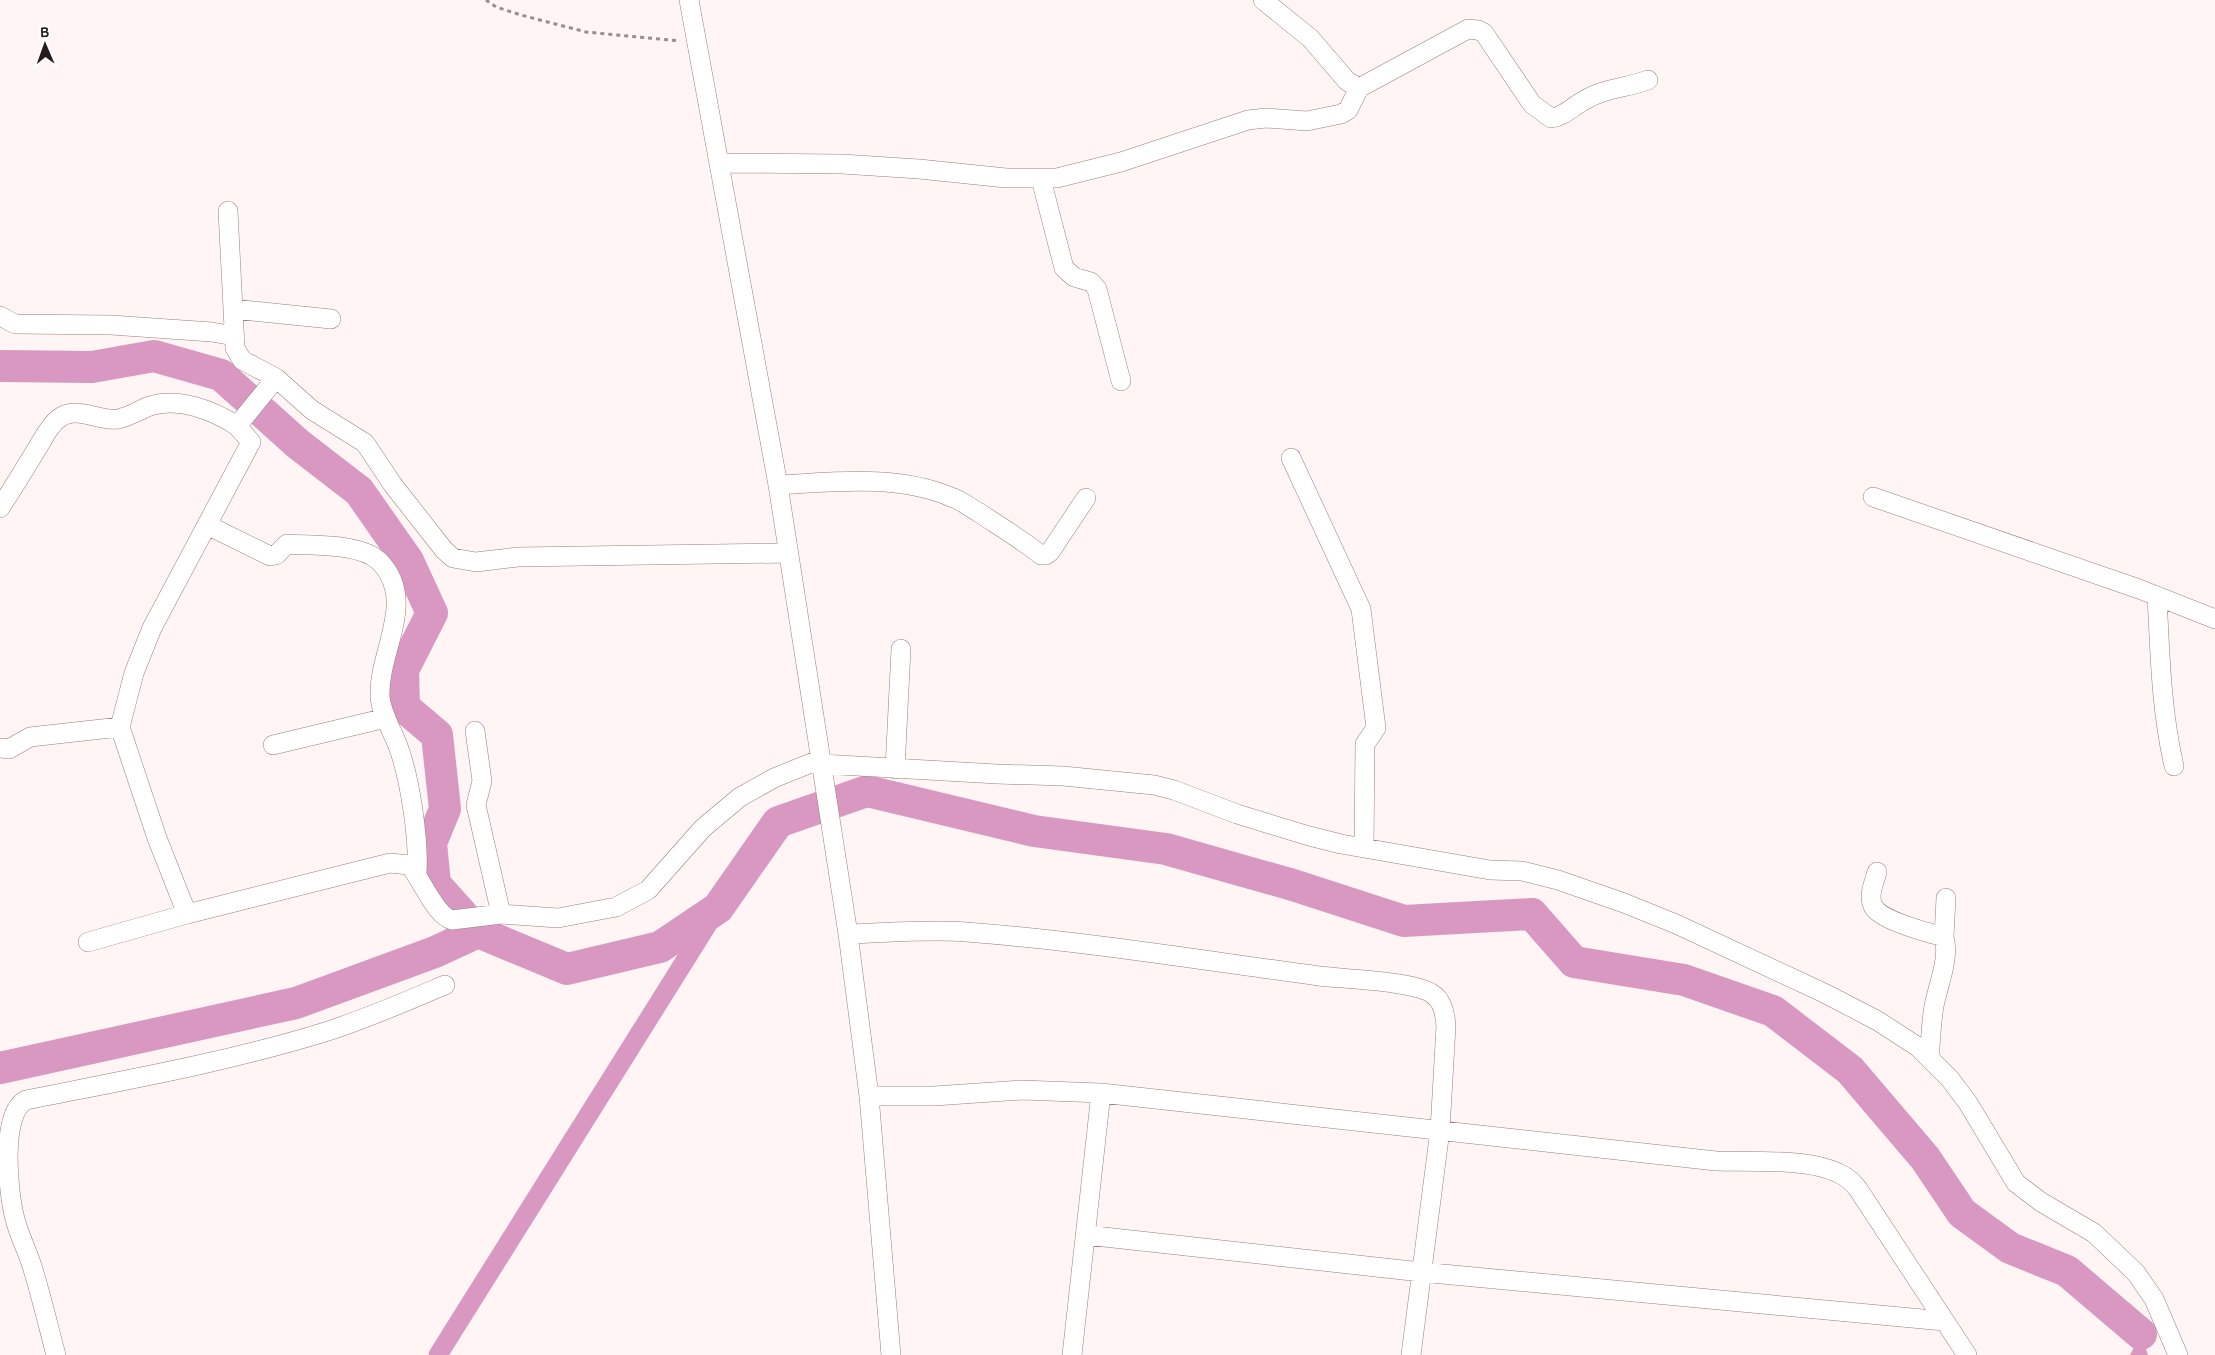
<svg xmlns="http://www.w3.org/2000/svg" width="2215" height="1355" font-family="Quicksand,sans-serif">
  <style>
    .water { fill: #d898c1 }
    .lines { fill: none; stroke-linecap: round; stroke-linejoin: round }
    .canal { stroke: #d898c1; stroke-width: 19 }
    .river { stroke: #d898c1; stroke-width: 32 }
    .minor-casing { stroke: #96807d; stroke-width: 20 }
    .path { stroke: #988e8d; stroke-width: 3; stroke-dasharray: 4 4; stroke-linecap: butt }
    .minor { stroke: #fff; stroke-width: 19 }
  </style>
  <rect width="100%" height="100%" fill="#fff5f4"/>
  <path class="water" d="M2141,1334l7,21h-18z"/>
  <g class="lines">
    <path class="canal" d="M438,1355l280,-447"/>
    <path class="river" d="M0,366l92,1 62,-11 67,19 77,69 61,47 49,70 24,52 -29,57 1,37 33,28 8,74 -14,34 4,41 43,48 89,37 93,-22 58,-39 60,-86 89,-31 167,40 132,18 127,36 111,36 128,-7 42,48 110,18 89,31 77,59 75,88 37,55 48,35 57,23 74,63
      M0,1068l296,-65 139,-51 43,-20"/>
    <defs>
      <path id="minor" d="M689,0l89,485 70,449 21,162 22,259
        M1263,0l47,38 37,43 12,7
        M720,163l122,1 77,5 87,9h51l64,-16 127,-42 18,-2 41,3 34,-7 7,-4 11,-22 109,-59 10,1 6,3 48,71 19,14c13,-1 22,-12 34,-18 19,-12 42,-12 63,-20
        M1041,179l23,89 10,9 17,5 6,7 24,92
        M228,211l7,137 7,12 34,18
        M233,309l98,10
        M0,316l15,8 96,1 101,7 22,4
        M1291,458l70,151 15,119 -11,16 -1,103
        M778,485c57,-3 119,-11 173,12 10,3 18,10 27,15 21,14 43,27 63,43h5l4,-3 36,-54
        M1873,497l266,92 76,30
        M0,508c13,-20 26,-41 38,-61 6,-10 12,-22 20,-28 18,-15 41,3 60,0 11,-2 21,-9 32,-13 28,-9 63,4 87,20l39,-48 36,32 53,33 28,42 51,65 9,8 23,4 42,-5 270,-4
        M207,525l63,31 6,-1 11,-11c26,2 73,-1 92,17 39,39 -1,91 1,135 1,17 12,34 18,50 12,32 21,93 19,127
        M2157,596c3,57 4,114 17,170
        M475,731l7,50 -6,24 25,109
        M273,745l113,-27
        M0,748l9,1 21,-12 90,-10
        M822,764l175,10 66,2 91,9 20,5 63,24 72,22 32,8 149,26 32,1 36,9 66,23 52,21 148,69 54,28 40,26 32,32 18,24 48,80 25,19 53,31 42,40 18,26 24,56
        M895,769l6,-120
        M1877,872c-3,11 -9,23 -4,34 6,14 56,27 71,31 6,21 -6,48 -10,69 -3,17 -3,34 -5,51
        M187,914l-30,-76 -37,-111 14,-54 18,-45 99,-186 -14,-16
        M848,934c39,-1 79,-5 118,-2 118,9 235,28 353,44 25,3 93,5 112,17 12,7 14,21 15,33l-6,104 -29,225
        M1944,937l2,-39
        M88,942l99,-28 203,-51 19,2c13,14 26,51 43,55l49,-6 57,4 58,-11 32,-17 55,-62 37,-31 34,-19 47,-19
        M869,1096h65l88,-6 79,3 615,68c35,1 94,-3 124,13 8,3 13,9 18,15l109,166
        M1086,1235l335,37 523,49
        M56,1355c-8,-30 -15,-60 -24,-89 -5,-16 -13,-31 -17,-47 -7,-26 -15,-106 11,-119 100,-20 202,-38 299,-68 41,-13 80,-30 120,-47
        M1072,1355l29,-262"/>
    </defs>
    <use href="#minor" class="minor-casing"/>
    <path class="path" d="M486,0l10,7 25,8 65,17 94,9"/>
    <use href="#minor" class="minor"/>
  </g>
  <g transform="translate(45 45) rotate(358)" stroke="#ffffff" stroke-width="4" paint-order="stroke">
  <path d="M0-4L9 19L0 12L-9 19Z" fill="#251c1b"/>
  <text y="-8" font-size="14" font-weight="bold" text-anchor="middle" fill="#251c1b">B</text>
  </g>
</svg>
